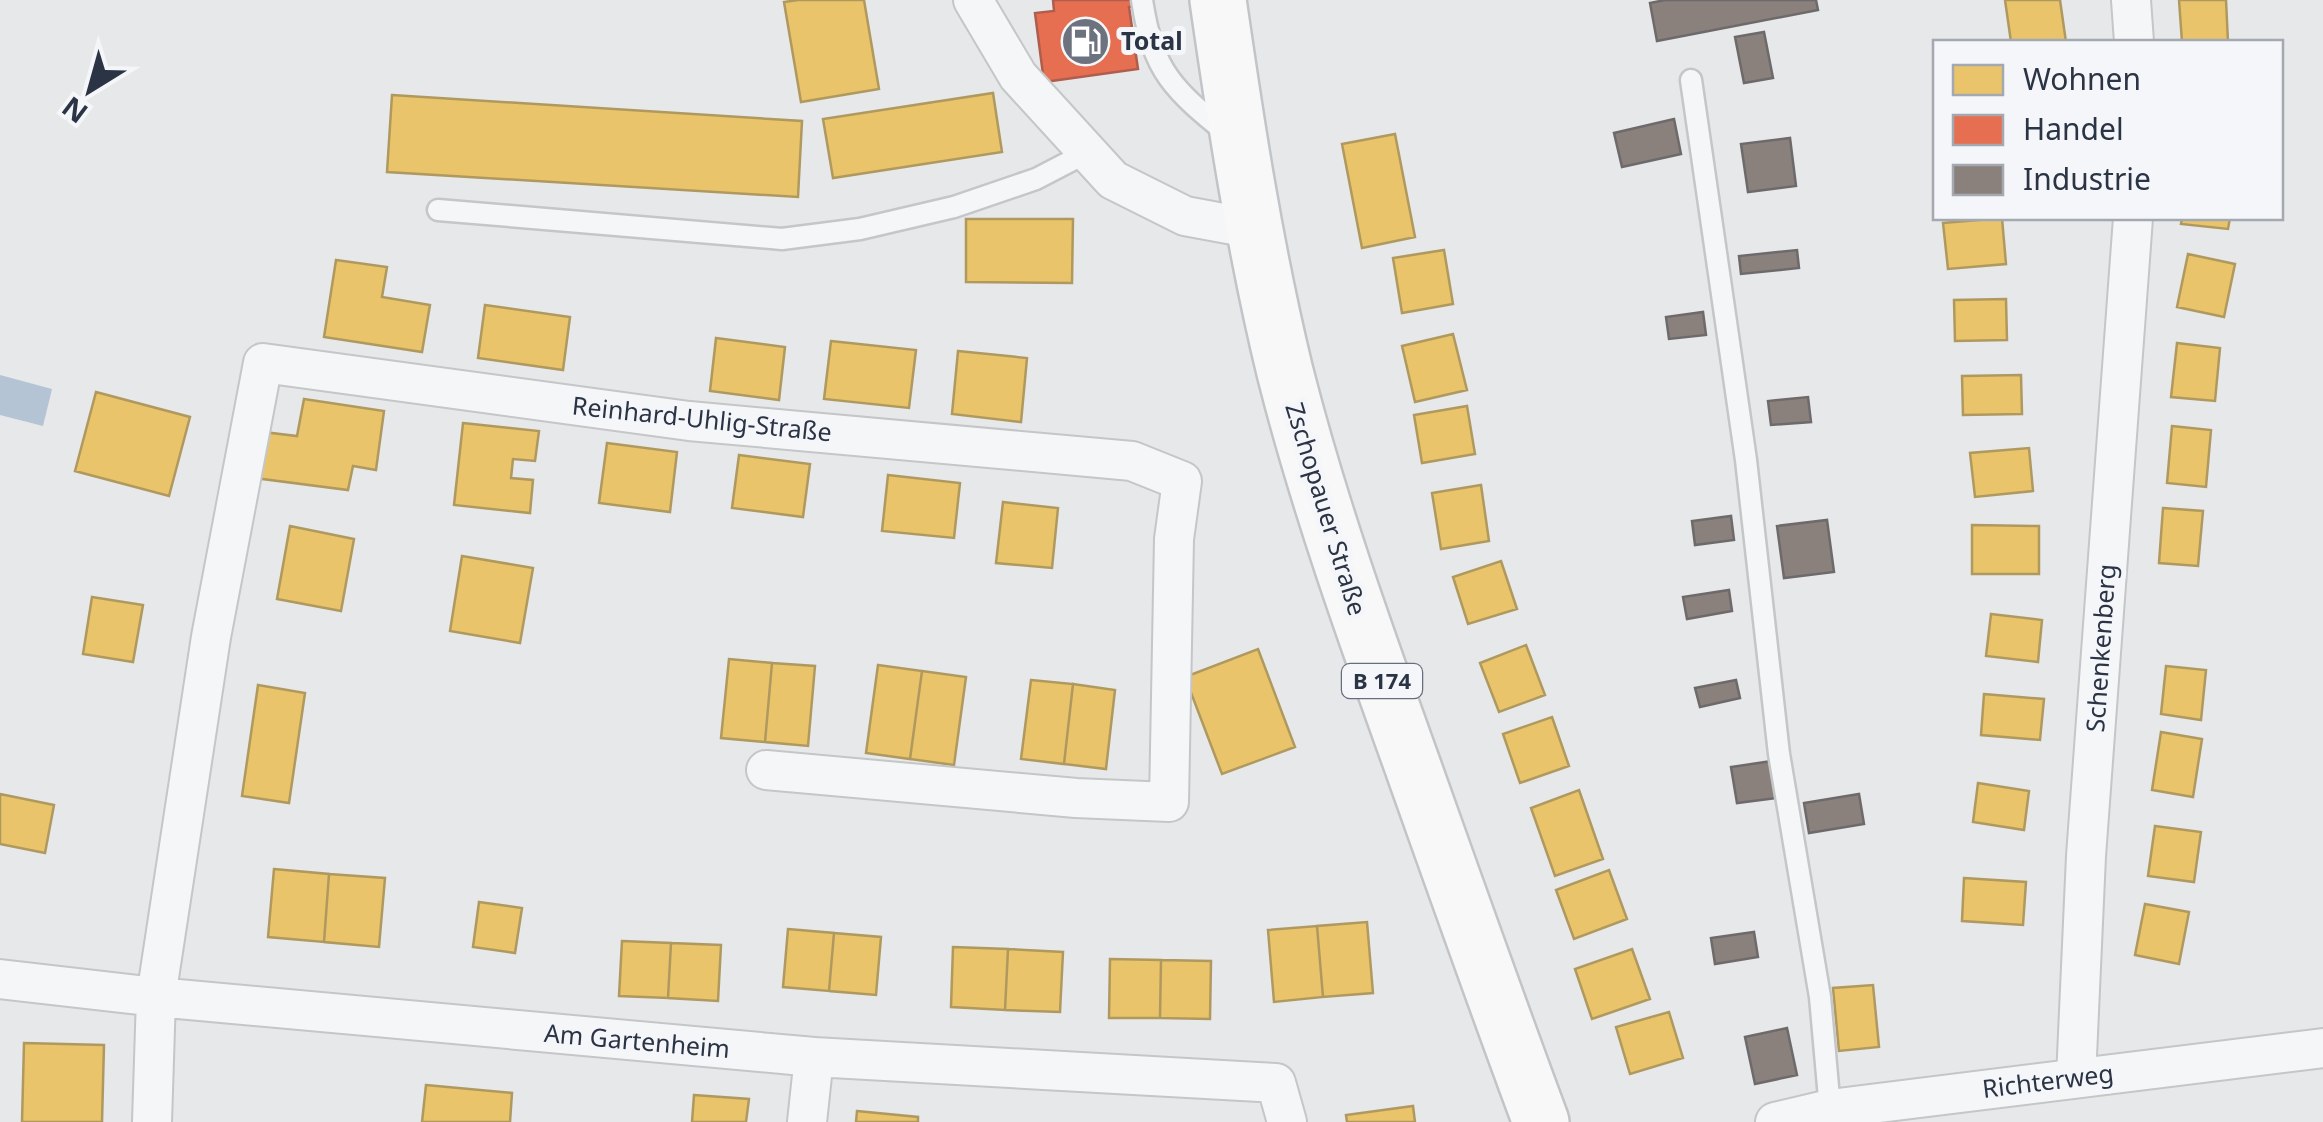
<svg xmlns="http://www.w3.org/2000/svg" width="2323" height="1122" font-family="'Noto Sans',sans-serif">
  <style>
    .water { fill: #b4c4d5 }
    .homes { fill: #e9c46a; stroke: #b0995f; stroke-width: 2.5 }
    .shops { fill: #e76f51; stroke: #af5d4d; stroke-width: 2.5 }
    .industry { fill: #8a817c; stroke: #6e6a6c; stroke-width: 2.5 }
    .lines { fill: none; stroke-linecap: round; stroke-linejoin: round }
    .lane-casing { stroke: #c4c6c8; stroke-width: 25 }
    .street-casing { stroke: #c4c6c8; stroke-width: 42 }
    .primary-casing { stroke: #c2c5c8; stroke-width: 60 }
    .lane { stroke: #f5f6f7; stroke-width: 20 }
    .street { stroke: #f5f6f7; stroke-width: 38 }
    .primary { stroke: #f8f8f8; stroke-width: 55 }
    .labels { text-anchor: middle; stroke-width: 10; stroke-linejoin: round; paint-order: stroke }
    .shield { fill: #f4f6f9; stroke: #676e7b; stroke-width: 2.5 }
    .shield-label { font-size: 22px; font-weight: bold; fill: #2b3445 }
    .poi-label { font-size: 25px; font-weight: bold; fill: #2b3445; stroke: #f4f6f9; text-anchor: start }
    .street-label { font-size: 25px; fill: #2b3445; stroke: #f4f6f9 }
  </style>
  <rect width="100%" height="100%" fill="#e6e8ea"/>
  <path class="water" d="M0,375l52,14 -9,37 -43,-11z"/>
  <path class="homes" d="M798,0h66l15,89 -78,13 -17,-100z
    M2005,0h55l6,42h-55z
    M2179,0h47l2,42h-46z
    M993,93l9,59 -169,26 -10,-59z
    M392,95l410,26 -4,76 -411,-25z
    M1395,134l20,103 -53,11 -20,-104z
    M2002,218l4,46 -58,5 -5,-46z
    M2182,218h48l-2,11 -47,-5z
    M966,219h107l-1,64 -106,-1z
    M1444,250l9,54 -51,9 -9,-55z
    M2188,254l47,10 -11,53 -47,-10z
    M336,260l51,7 -5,30 48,8 -8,47 -98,-15z
    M2006,299l1,41 -52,1 -1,-41z
    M485,305l85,12 -7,53 -85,-12z
    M1453,334l14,56 -52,12 -13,-56z
    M716,338l69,9 -6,53 -69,-9z
    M831,341l85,9 -7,58 -85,-9z
    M2177,343l43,5 -5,53 -44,-4z
    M958,351l69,7 -6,64 -69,-8z
    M2021,375l1,39 -59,1 -1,-39z
    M96,392l94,25 -21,79 -94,-25z
    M304,399l80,12 -8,59 -23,-4 -5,24 -93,-12 8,-46 34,4z
    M1467,406l8,48 -53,9 -8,-48z
    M463,423l76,8 -4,30 -22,-2 -2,19 22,2 -3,33 -76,-8z
    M2172,426l39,4 -5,57 -39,-4z
    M607,443l70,9 -7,60 -71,-9z
    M2029,448l4,43 -58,6 -5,-44z
    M739,455l71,9 -7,53 -71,-9z
    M888,475l72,8 -6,55 -72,-7z
    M1481,485l8,56 -48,8 -9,-56z
    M1003,502l55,6 -6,60 -56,-5z
    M2163,508l40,3 -5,55 -39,-3z
    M1972,525l67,1v48h-67z
    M290,526l64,13 -13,72 -64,-12z
    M462,556l71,12 -13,75 -70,-12z
    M1501,561l16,48 -49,15 -15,-47z
    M92,597l51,8 -10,57 -50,-8z
    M1991,614l51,6 -4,42 -52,-6z
    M1526,645l19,50 -46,17 -19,-49z
    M1258,649l37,98 -73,27 -37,-97z
    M729,659l43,4 -7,79 -44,-4z
    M772,663l43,3 -7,80 -43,-4z
    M878,665l44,6 -12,88 -44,-6z
    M2166,666l40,4 -5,50 -40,-6z
    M922,671l44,6 -12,88 -44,-6z
    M1031,680l42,4 -9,80 -43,-5z
    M1073,684l42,6 -9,79 -42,-5z
    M258,685l47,8 -16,110 -47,-7z
    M1984,694l60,5 -4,41 -59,-5z
    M1552,717l17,49 -49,17 -17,-49z
    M2161,732l41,7 -9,58 -41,-7z
    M1978,783l51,8 -5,39 -51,-8z
    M1579,790l24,69 -48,17 -24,-68z
    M0,794l54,11 -9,48 -45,-9z
    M2155,826l46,6 -7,50 -46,-6z
    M274,869l55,5 -5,68 -56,-5z
    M1609,870l18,49 -53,20 -18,-49z
    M329,874l56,4 -6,69 -55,-5z
    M1964,878l62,4 -3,43 -61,-4z
    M479,902l43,6 -7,45 -42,-6z
    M2145,904l44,8 -10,52 -44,-9z
    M1367,922l6,71 -50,4 -6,-71z
    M1317,926l6,71 -49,5 -6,-72z
    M788,929l46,4 -5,58 -46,-4z
    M834,933l47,4 -5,58 -47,-4z
    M622,941l49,2 -3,55 -49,-2z
    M671,943l50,2 -3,56 -50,-3z
    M953,947l55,2 -3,61 -54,-3z
    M1008,949l55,3 -3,60 -55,-2z
    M1632,949l18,50 -58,20 -17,-50z
    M1110,959l51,1 -1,58h-51z
    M1161,960l50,1 -1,58 -50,-1z
    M1873,985l6,62 -40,4 -6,-63z
    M1669,1012l14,46 -53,16 -14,-47z
    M24,1043l80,2 -2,77h-80z
    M426,1085l86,8 -2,29h-88z
    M694,1095l55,4 -3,23h-54z
    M1413,1106l2,16h-68l-1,-7z
    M857,1111l61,6v5h-62z"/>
  <path class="shops" d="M1053,0h88l1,5 -13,2 9,62 -94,13 -9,-69 19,-2z"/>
  <path class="industry" d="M1665,0h151l2,10 -161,31 -7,-38z
    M1764,32l9,46 -29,5 -9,-46z
    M1674,119l7,35 -59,13 -8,-34z
    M1790,138l6,48 -48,6 -7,-48z
    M1797,250l2,18 -58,6 -2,-18z
    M1703,312l3,23 -37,4 -3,-22z
    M1808,397l3,25 -40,3 -3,-24z
    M1731,516l3,24 -39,5 -3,-24z
    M1827,520l7,52 -50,6 -7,-52z
    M1729,590l3,21 -45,8 -4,-22z
    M1736,680l4,18 -40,9 -5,-19z
    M1772,761l5,37 -40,5 -6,-36z
    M1859,794l5,30 -55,9 -5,-30z
    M1754,932l4,25 -43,7 -4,-26z
    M1787,1028l10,47 -42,9 -10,-47z"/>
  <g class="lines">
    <defs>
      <path id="lane" d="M1142,0c11,73 32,90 87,135
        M1691,80l55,380 33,294 41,243 10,112
        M438,210l344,29 78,-10 94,-22 82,-28 52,-27"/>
      <path id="street" d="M973,0l45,76 95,104 72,36 70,13
        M2131,0l3,42
        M0,979l156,18 658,60 462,26 11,39
        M2076,1078l10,-222 47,-638
        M152,1122l4,-125 55,-360 52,-274 426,58 443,40 50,20 -8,58 -5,263 -93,-4 -310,-28
        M807,1122l7,-65
        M1775,1122l55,-13 493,-61"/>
      <path id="primary" d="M1218,0c18,125 37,249 67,372 34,134 81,264 128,395 42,118 84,237 128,355"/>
    </defs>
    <use href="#lane" class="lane-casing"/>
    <use href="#street" class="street-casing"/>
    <use href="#primary" class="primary-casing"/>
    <use href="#lane" class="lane"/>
    <use href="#street" class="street"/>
    <use href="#primary" class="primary"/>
  </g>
  <defs>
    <symbol id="fuel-disc" viewBox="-11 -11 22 22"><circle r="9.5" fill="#6c737f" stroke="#f4f6f9"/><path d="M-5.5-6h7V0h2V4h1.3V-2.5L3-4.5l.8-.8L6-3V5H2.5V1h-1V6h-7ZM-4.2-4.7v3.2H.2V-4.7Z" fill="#fff"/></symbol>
  </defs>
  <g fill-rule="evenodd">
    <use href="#fuel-disc" x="1058" y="14" width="55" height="55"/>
  </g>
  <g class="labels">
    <rect class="shield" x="1342" y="664" width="80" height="34" rx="8"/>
    <g class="shield-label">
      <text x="1382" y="689">B 174</text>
    </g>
    <g class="poi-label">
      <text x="1121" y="50">Total</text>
    </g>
    <g class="street-label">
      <text transform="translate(702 419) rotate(6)" y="9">Reinhard-Uhlig-Straße</text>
      <text transform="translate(1326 509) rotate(73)" y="9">Zschopauer Straße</text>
      <text transform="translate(2101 648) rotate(-86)" y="9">Schenkenberg</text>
      <text transform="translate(637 1041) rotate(5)" y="9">Am Gartenheim</text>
      <text transform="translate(2048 1081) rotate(-7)" y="9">Richterweg</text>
    </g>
  </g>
  <rect x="1933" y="40" width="350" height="180" fill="#f4f6f9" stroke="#a4a8b1" stroke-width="2.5"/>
  <rect x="1953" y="65" width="50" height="30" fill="#e9c46a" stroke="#a4a8b1" stroke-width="2.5"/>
  <text x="2023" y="90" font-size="30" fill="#2b3445">Wohnen</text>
  <rect x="1953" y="115" width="50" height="30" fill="#e76f51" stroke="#a4a8b1" stroke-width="2.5"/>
  <text x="2023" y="140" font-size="30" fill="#2b3445">Handel</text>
  <rect x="1953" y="165" width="50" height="30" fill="#8a817c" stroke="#a4a8b1" stroke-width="2.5"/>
  <text x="2023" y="190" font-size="30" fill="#2b3445">Industrie</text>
  <g transform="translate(90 90) rotate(217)" stroke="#f4f6f9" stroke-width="8" paint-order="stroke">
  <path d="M0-8L18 38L0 25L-18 38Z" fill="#2b3445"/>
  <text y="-15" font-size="28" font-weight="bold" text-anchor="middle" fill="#2b3445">N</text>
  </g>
</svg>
